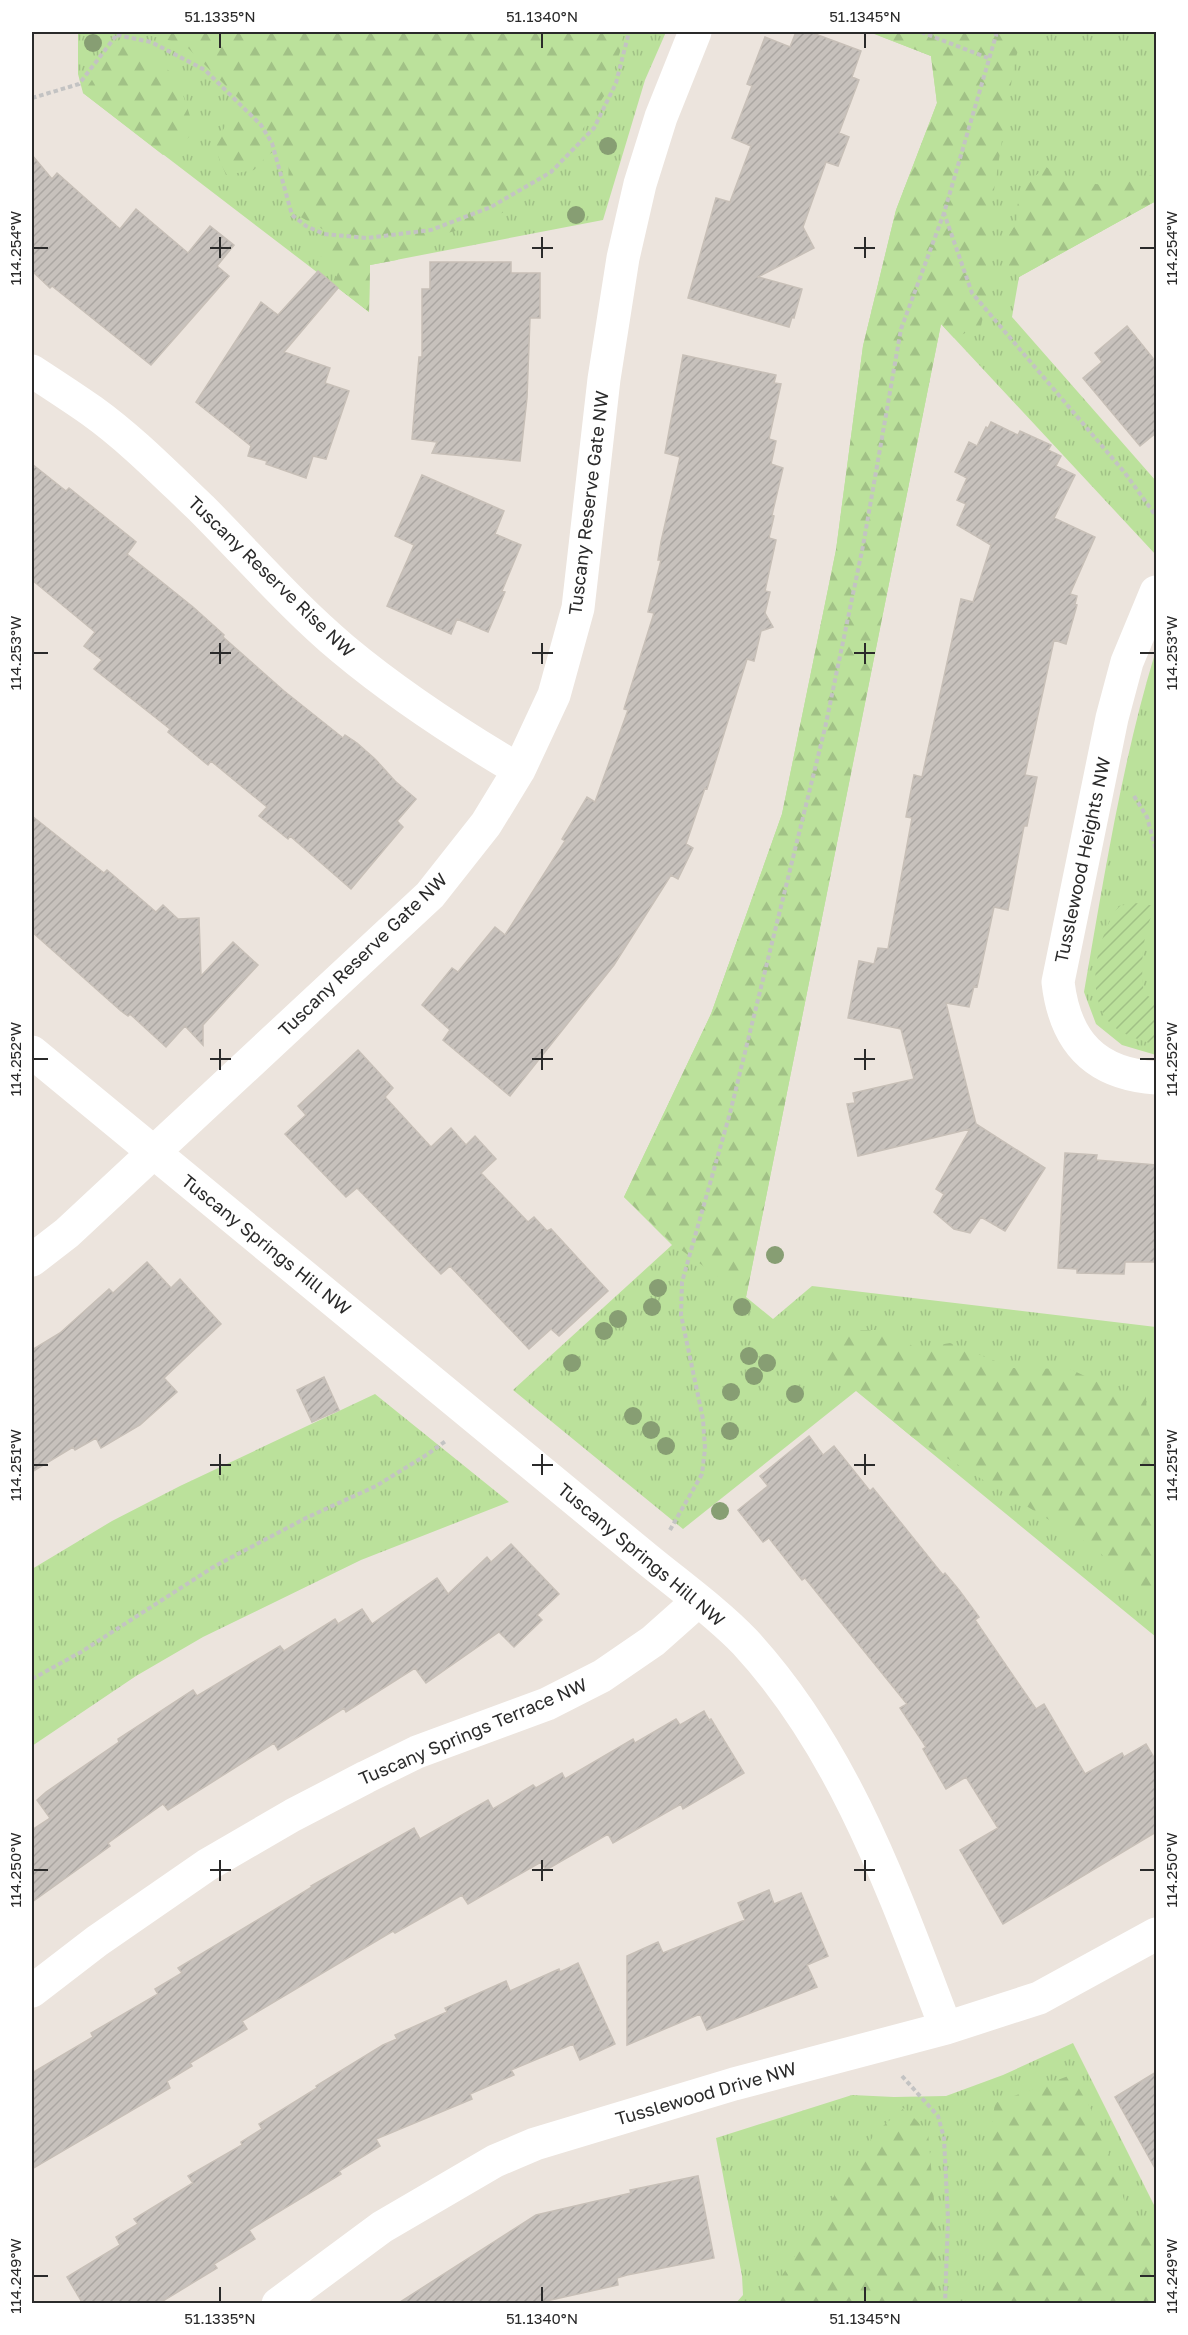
<svg xmlns="http://www.w3.org/2000/svg" width="1188" height="2335" font-family="'Golos Text',sans-serif">
  <style>
    .grass { fill: url(#grass-tufts) }
    .forest { fill: url(#forest-firs) }
    .garden { fill: url(#garden-furrows) }
    .building { fill: url(#building-hatch); stroke: #c7bfb7; stroke-width: 1.5 }
    .lines { fill: none; stroke-linecap: round; stroke-linejoin: round }
    .path { stroke: #c3c3c3; stroke-width: 4; stroke-dasharray: 4.5 3; stroke-linecap: butt }
    .minor { stroke: #fff; stroke-width: 33 }
    .tree { fill: #879e73 }
    .ticks { fill: none; stroke: #2a2a2a; stroke-width: 2 }
    .labels { text-anchor: middle; stroke-width: 4.5; stroke-linejoin: round; paint-order: stroke }
    .street-label { font-size: 18px; fill: #2a2a2a; stroke: #fff }
    .neatline { fill: none; stroke: #2a2a2a; stroke-width: 2 }
    .ticks-label { font-size: 15px; text-anchor: middle; fill: #2a2a2a }
  </style>
  <defs>
    <pattern id="grass-tufts" width="24" height="20" patternUnits="userSpaceOnUse" patternTransform="scale(1.5)"><rect width="24" height="20" fill="#bbe19b"/><path d="M3 7l-1-3M5 7V3M7 7l1-3M15 17l-1-3M17 17v-4M19 17l1-3" fill="none" stroke="#a1c186"/></pattern>
    <pattern id="forest-firs" width="22" height="20" patternUnits="userSpaceOnUse" patternTransform="scale(1.5)"><rect width="22" height="20" fill="#bbe19b"/><path d="M5 1l3.5 6h-7zM16 11l3.5 6h-7z" fill="#a1c186"/></pattern>
    <pattern id="garden-furrows" width="10" height="10" patternUnits="userSpaceOnUse" patternTransform="scale(1.5)"><rect width="10" height="10" fill="#bbe19b"/><path d="M-1 1l2-2M0 10L10 0M9 11l2-2" fill="none" stroke="#a1c186"/></pattern>
    <pattern id="building-hatch" width="6" height="6" patternUnits="userSpaceOnUse" patternTransform="scale(1.5)"><rect width="6" height="6" fill="#c7c1bc"/><path d="M-1 1l2-2M0 6l6-6M5 7l2-2" fill="none" stroke="#aba6a2"/></pattern>
  </defs>
  <rect width="100%" height="100%" fill="#ece4dd"/>
  <path class="grass" d="M78,32h588l-21,48 -42,140 -233,45 -1,47 -286,-219 -5,-19z
    M869,32h287v169l-137,76 -7,40 144,164v74l-215,-231 -195,973 27,22 39,-33 344,41v310l-300,-246 -173,138 -170,-139 159,-145 -48,-48 87,-183 71,-200 54,-264 27,-204 33,-136 41,-107 -6,-47z
    M1156,650v405l-34,-10 -26,-21 -12,-32c20,-114 38,-231 72,-342z
    M375,1394l134,108 -148,58 -158,77 -67,39 -104,70v-177l80,-48 68,-35z
    M1073,2043l83,166v94h-420l7,-8 -1,-19 -26,-138 136,-43 42,2 52,-1 57,-21z"/>
  <path class="forest" d="M135,32h489l-4,20 -14,41 -31,48 -44,41 -27,30 -35,16 -44,10 -28,22 -27,5 -1,47 -36,-28 9,-20 -25,-9v-10l7,-15 -27,-15 -9,-28 1,-30 -10,-9 -11,7 -14,15 -28,5 -12,-29 26,-46 -56,-56z
    M884,32h140l-9,28 -30,186 3,48 -7,32 -27,12 -13,-14 -195,973 -73,-53 -49,-47 87,-183 71,-200 54,-264 27,-204 33,-136 41,-107 -6,-47 -51,-20z
    M119,40l26,12 32,25 18,54 -15,15 -17,9 -80,-62z
    M1046,167l26,14 40,5 44,-12v27l-137,76 -12,-13 -5,-18 15,-24v-15l3,-12 14,-18z
    M838,1330h49l30,19 33,-6 63,25 57,1 57,27 19,-1 1,33 9,23v147l-5,4 -57,-55 -182,-110 -92,-77z
    M1071,2075l28,48 31,95 26,11v74h-166l-2,-154 7,-46z
    M904,2108l24,24 9,102 -2,69h-171l112,-171z"/>
  <path class="garden" d="M1135,903l21,3c-14,26 -16,59 -12,88l12,6v40l-7,3c-14,-5 -31,-10 -41,-22 -24,-31 -10,-86 11,-115z"/>
  <path class="building" d="M796,32h14l51,19 -9,26 7,3 -20,53 10,4 -11,29 -12,-4 -23,65 11,21 -56,29 44,12 -8,29 -2,-1 -3,10 -101,-29 28,-100 14,4 21,-56 -19,-8 20,-52 -5,-2 18,-47 25,10z
    M32,155l20,24 5,-6 63,56 16,-20 52,44 22,-27 24,19 -17,21 12,10 -78,89 -99,-79 -2,2 -18,-17z
    M430,262h81v11h29v45h-10l-3,80 -7,63 -88,-8 5,-11 -25,-3 7,-82h3v-68h8z
    M318,271l20,17 -54,64 46,16 -5,15 24,8 -23,68 -13,-3 -7,22 -40,-14 1,-3 -19,-5 3,-10 -55,-44 65,-100 17,13z
    M1127,326l29,36v71l-16,13 -57,-68 19,-16 -7,-9z
    M683,355l93,20 -2,8 7,1 -12,55 7,2 -5,23 12,4 -11,47 2,1 -5,22 7,2 -11,51 5,1 -5,21 8,14 -12,4 -7,30 -7,-2 -40,130 -2,-1 -19,56 7,4 -15,31 -7,-4 -57,90 -104,131 -67,-56 7,-10 -28,-25 30,-37 6,4 37,-45 10,8 60,-94 -3,-2 25,-42 8,5 33,-92 -4,-1 30,-96 -6,-1 13,-52h-3l3,-18 19,-85 -15,-4z
    M991,422l27,13 2,-4 31,14 -3,5 13,6 -5,10 19,9 -21,43 41,19 -25,57 7,2 -2,8 2,1 -11,39 -12,-4 -29,135 12,2 -10,49h-3l-16,84 -14,-3 -17,80 -3,-1 -5,21 -23,-4 30,121 69,44 -40,63 -24,-14 -11,16 -16,-4 -20,-17 10,-18 -8,-5 34,-60 -112,27 -11,-52 8,-1 -2,-10 61,-14 -13,-50 -53,-11 11,-57 15,3 4,-16 10,1 24,-131 -6,-1 8,-42 8,2 39,-178 12,3 18,-57 -34,-20 9,-21 -9,-4 10,-22 -12,-6 14,-30 8,4 9,-19 2,1z
    M32,464l34,27 3,-3 67,54 -9,12 66,53 31,28 -1,2 61,54 59,47 2,-3 12,8 18,16 20,22 21,18 -19,22 6,6 -52,62 -61,-53 -2,3 -29,-23 8,-9 -56,-46 -3,4 -40,-33 2,-3 -76,-60 8,-9 -18,-14 11,-14 -63,-52z
    M422,475l82,36 -9,23 26,11 -19,46 3,1 -17,40 -31,-13 -6,15 -64,-28 27,-61 -19,-9z
    M32,816l72,57 3,-3 49,42 7,-7 15,14 21,-1 2,58 32,-34 25,23 -55,60v20l-18,-19 -19,21 -36,-33 -2,2 -7,-5 -89,-79z
    M358,1050l35,38 -8,9 46,50 20,-19 15,17 9,-9 21,23 -15,14 47,49 6,-5 13,14 4,-2 57,62 -49,45 -8,-7 -22,20 -79,-83 -9,8 -84,-86 -11,9 -61,-63 21,-19 -8,-9z
    M1065,1153l32,2 -1,5 60,5v97h-31l-1,12 -47,-1v-4l-19,-1z
    M147,1262l24,26 9,-9 41,45 -57,54 13,14 -37,33 -39,23 -5,-10 -21,12 -2,-3 -41,25v-122l28,-17 49,-44 4,4z
    M324,1377l15,33 -27,12 -15,-32z
    M809,1436l14,19 11,-9 36,45 3,-3 70,87 2,-2 14,17 20,27 -4,3 61,89 8,-5 41,70 37,-21 2,4 22,-13 10,17v71l-153,92 -43,-74 38,-22 -32,-51 -20,12 -23,-40 3,-2 -26,-39 7,-4 -102,-126 -3,2 -33,-42 -6,4 -25,-32 30,-24 -8,-10z
    M511,1544l48,50 -22,21 5,5 -28,27 -15,-15 -73,51 -11,-15 -69,44 -2,-4 -66,42 -4,-7 -106,67 -5,-6 -55,39 2,3 -78,56v-72l18,-12 -13,-18 9,-8 73,-50 -1,-3 75,-49 4,6 83,-50 4,5 51,-32 3,5 24,-15 10,15 65,-46 11,16 39,-37 4,5z
    M704,1711l5,9 2,-1 33,54 -61,36 -2,-5 -68,39 -5,-9 -62,36 -5,-8 -73,42 -6,-9 -67,38 -2,-2 -151,90 5,8 -57,34 2,3 -25,15 3,7 -138,81v-96l61,-36 -2,-4 67,-39 -3,-5 27,-16 -4,-5 134,-81 -1,-1 103,-58 6,11 68,-39 5,9 40,-24 3,3 26,-15 3,6 68,-40 2,4 41,-24 4,6z
    M769,1890l5,14 27,-11 27,63 -21,9 10,22 -110,43 -7,-16 -73,31v-89l31,-14 5,11 82,-33 -7,-17z
    M578,1963l37,81 -35,16 -7,-16 -62,26 3,5 -44,19 2,5 -96,40 4,7 -41,25 2,3 -92,56 6,9 -41,25 3,4 -59,36h-75l-16,-27 53,-32 -4,-8 22,-13 -4,-5 59,-36 -5,-7 54,-31 -1,-3 21,-13 -3,-5 58,-36 -1,-2 67,-41 14,-6 -2,-4 52,-23 -2,-4 61,-27 4,10 49,-22 1,3z
    M1156,2072v98l-41,-73z
    M698,2176l16,82 -87,17 -10,3 1,7 -85,19h-136l139,-89 95,-22 -1,-3z"/>
  <g class="lines">
    <path class="path" d="M921,32l67,26
      M997,32l-53,181 28,80 153,180 31,43
      M117,35l34,7 54,28 56,55 11,18 20,72 14,11 18,8 43,4 64,-8 60,-23 60,-35 43,-44 22,-45 13,-51
      M32,98l47,-14 40,-52
      M1134,796l13,21 9,33
      M670,1530l32,-56 3,-25 -2,-30 -22,-104 1,-33 48,-169 95,-385 38,-182 38,-217 43,-116
      M32,1679l49,-27 134,-86 91,-48 70,-32 52,-32 19,-14
      M902,2076l36,40 6,22 4,81 -3,85"/>
    <path class="minor" d="M32,371c20,13 40,26 60,40 39,28 74,64 109,97 47,47 91,98 142,141 55,46 115,85 176,121
      M1156,592l-29,70 -15,56 -54,264c7,60 37,92 98,96
      M32,1052l615,507c33,27 69,53 98,83 100,108 149,251 201,386
      M32,1260l35,-27 363,-338 56,-71 33,-54 35,-75 24,-87 26,-229 19,-121 17,-74 21,-67 34,-85
      M32,1991l65,-50 110,-76 86,-50 73,-38 51,-25 130,-48 55,-28 51,-35 45,-40
      M278,2304l104,-77 113,-66 40,-17 199,-60 212,-56 93,-30 117,-64"/>
  </g>
  <g class="tree">
    <circle cx="93" cy="43" r="9"/>
    <circle cx="608" cy="146" r="9"/>
    <circle cx="576" cy="215" r="9"/>
    <circle cx="775" cy="1255" r="9"/>
    <circle cx="658" cy="1288" r="9"/>
    <circle cx="652" cy="1307" r="9"/>
    <circle cx="742" cy="1307" r="9"/>
    <circle cx="618" cy="1319" r="9"/>
    <circle cx="604" cy="1331" r="9"/>
    <circle cx="749" cy="1356" r="9"/>
    <circle cx="572" cy="1363" r="9"/>
    <circle cx="767" cy="1363" r="9"/>
    <circle cx="754" cy="1376" r="9"/>
    <circle cx="731" cy="1392" r="9"/>
    <circle cx="795" cy="1394" r="9"/>
    <circle cx="633" cy="1416" r="9"/>
    <circle cx="651" cy="1430" r="9"/>
    <circle cx="730" cy="1431" r="9"/>
    <circle cx="666" cy="1446" r="9"/>
    <circle cx="720" cy="1511" r="9"/>
  </g>
  <path class="ticks" d="M220,33v15M542,33v15M865,33v15M220,237v21M542,237v21M865,237v21M33,248h15M210,248h21M532,248h21M854,248h21M1140,248h15M220,643v21M542,643v21M865,643v21M33,653h15M210,653h21M532,653h21M854,653h21M1140,653h15M220,1049v21M542,1049v21M865,1049v21M33,1059h15M210,1059h21M532,1059h21M854,1059h21M1140,1059h15M220,1454v21M542,1454v21M865,1454v21M33,1465h15M210,1465h21M532,1465h21M854,1465h21M1140,1465h15M220,1860v21M542,1860v21M865,1860v21M33,1870h15M210,1870h21M532,1870h21M854,1870h21M1140,1870h15M33,2276h15M1140,2276h15M220,2287v15M542,2287v15M865,2287v15"/>
  <g class="labels">
    <g class="street-label">
      <text transform="translate(589 503) rotate(-83)" y="6">Tuscany Reserve Gate NW</text>
      <text transform="translate(271 577) rotate(44)" y="6">Tuscany Reserve Rise NW</text>
      <text transform="translate(1083 860) rotate(-78)" y="6">Tusslewood Heights NW</text>
      <text transform="translate(363 955) rotate(-44)" y="6">Tuscany Reserve Gate NW</text>
      <text transform="translate(266 1245) rotate(39)" y="6">Tuscany Springs Hill NW</text>
      <text transform="translate(641 1555) rotate(40)" y="6">Tuscany Springs Hill NW</text>
      <text transform="translate(473 1732) rotate(-23)" y="6">Tuscany Springs Terrace NW</text>
      <text transform="translate(706 2094) rotate(-16)" y="6">Tusslewood Drive NW</text>
    </g>
  </g>
  <rect width="1188" height="2335" fill="none" stroke="#ffffff" stroke-width="66"/>
  <rect x="33" y="33" width="1122" height="2269" class="neatline"/>
  <g class="ticks-label">
    <text x="220" y="22">51.1335°N</text>
    <text x="542" y="22">51.1340°N</text>
    <text x="865" y="22">51.1345°N</text>
    <text transform="translate(1172 248) rotate(-90)" y="5">114.254°W</text>
    <text transform="translate(16 248) rotate(-90)" y="5">114.254°W</text>
    <text transform="translate(16 653) rotate(-90)" y="5">114.253°W</text>
    <text transform="translate(1172 653) rotate(-90)" y="5">114.253°W</text>
    <text transform="translate(1172 1059) rotate(-90)" y="5">114.252°W</text>
    <text transform="translate(16 1059) rotate(-90)" y="5">114.252°W</text>
    <text transform="translate(1172 1465) rotate(-90)" y="5">114.251°W</text>
    <text transform="translate(16 1465) rotate(-90)" y="5">114.251°W</text>
    <text transform="translate(1172 1870) rotate(-90)" y="5">114.250°W</text>
    <text transform="translate(16 1870) rotate(-90)" y="5">114.250°W</text>
    <text transform="translate(1172 2276) rotate(-90)" y="5">114.249°W</text>
    <text transform="translate(16 2276) rotate(-90)" y="5">114.249°W</text>
    <text x="220" y="2324">51.1335°N</text>
    <text x="542" y="2324">51.1340°N</text>
    <text x="865" y="2324">51.1345°N</text>
  </g>
</svg>
